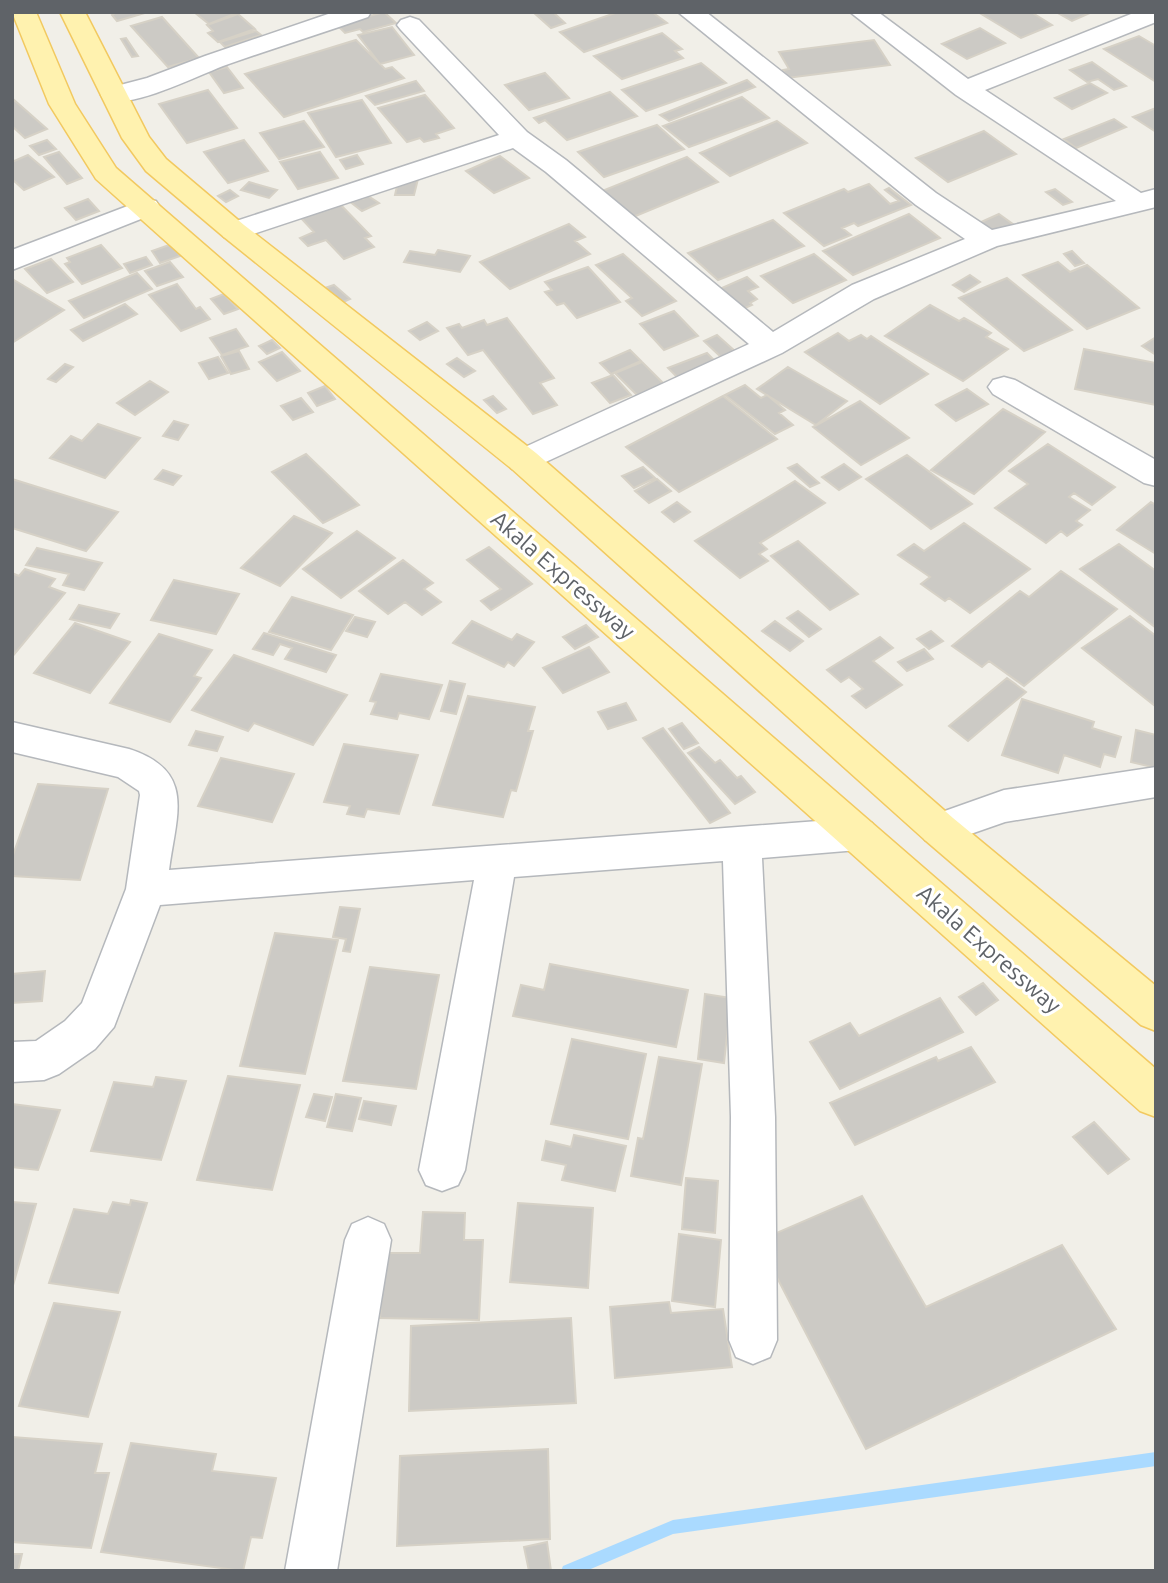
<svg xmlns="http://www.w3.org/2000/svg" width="1168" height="1583" font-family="Ubuntu,sans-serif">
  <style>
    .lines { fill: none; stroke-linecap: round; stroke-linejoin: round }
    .stream { fill: #aadaff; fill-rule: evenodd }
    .building { fill: #cccac5; stroke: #d6d1c6; stroke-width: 2 }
    .minor-casing { stroke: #b5b8bc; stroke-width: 3 }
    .major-casing { stroke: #f2c960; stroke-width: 3 }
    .minor { fill: #fff; fill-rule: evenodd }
    .major { fill: #fff2af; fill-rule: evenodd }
    .labels { text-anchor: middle; stroke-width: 6; stroke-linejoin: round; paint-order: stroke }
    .street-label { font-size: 23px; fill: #5f6368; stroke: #fff }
  </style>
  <rect width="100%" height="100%" fill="#f1efe8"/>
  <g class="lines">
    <path class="stream" d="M1156,1452v14l-483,68 -87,37h-25l2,-5 110,-46z"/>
  </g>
  <path class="building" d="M148,12l-31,9 -5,-6 5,-3z
    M194,12h45l-30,12z
    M384,12l12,11 -33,9 -3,-3 -15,4 -8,-8z
    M533,12h20l12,11 -14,5z
    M618,12h34l15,11 -83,29 -24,-20z
    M978,12h53l21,13 -31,13z
    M1056,12h36l-20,9z
    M238,14l17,15 -37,13 -10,-9 5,-2 -6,-6z
    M162,17l37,41 -31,9 -37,-41z
    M392,27l22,28 -34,9 -22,-29z
    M980,28l25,15 -38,16 -25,-15z
    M256,31l5,4 -36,12 -5,-5z
    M662,33l20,16 -7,2 8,7 -61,21 -28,-23z
    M1139,36l17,10v36l-52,-33z
    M126,38l12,18 -6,1 -11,-18z
    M356,40l29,29 7,-2 12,11 -120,39 -39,-43z
    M874,40l16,25 -103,13 -4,-8 6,-1 -10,-17z
    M1092,62l34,24 -12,4 -16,-11 -11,3 -17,-12z
    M701,63l25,20 -80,28 -24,-21z
    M227,67l16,21 -19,5 -15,-21z
    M545,73l24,25 -40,12 -24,-25z
    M747,80l8,7 -86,34 -9,-6z
    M416,81l8,10 -49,14 -9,-9z
    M1090,83l17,10 -35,16 -17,-11z
    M208,90l29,38 -50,15 -28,-39z
    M610,92l27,24 -70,24 -22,-20 -6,3 -5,-5z
    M425,95l29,33 -18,6 3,4 -15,4 -4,-4 -13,4 -29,-34z
    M742,97l27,21 -80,29 -26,-21z
    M13,99l34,30 -22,9 -13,-12z
    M362,100l29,43 -55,14 -28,-44z
    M1156,108v24l-23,-15z
    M1114,119l12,8 -50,21 -12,-9z
    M304,121l20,26 -45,12 -19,-26z
    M777,121l30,22 -77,33 -30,-23z
    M657,125l27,24 -80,28 -26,-25z
    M984,131l32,23 -68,28 -32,-24z
    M47,140l9,9 -17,6 -9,-9z
    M244,140l24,31 -40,12 -24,-31z
    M59,152l23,26 -15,6 -23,-27z
    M320,152l18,26 -40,11 -18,-27z
    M28,155l26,22 -30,13 -12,-11v-17z
    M357,155l6,9 -17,5 -6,-9z
    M500,156l29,22 -35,15 -28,-22z
    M687,157l31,25 -85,35 -31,-26z
    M418,179l-4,16h-19l3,-13z
    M249,182l28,8 -8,8 -28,-8z
    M869,184l21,20 9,-3 -14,-11 4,-2 22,17 -53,21 -4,-3 -12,5 9,7 -27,11 -40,-33 60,-24 4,3z
    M1055,189l17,13 -9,3 -17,-13z
    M230,190l8,6 -12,6 -8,-6z
    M360,196l3,3 5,-3 11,7 -17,8 -13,-10z
    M88,199l11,12 -23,9 -11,-12z
    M336,200l35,36 -6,2 9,9 -30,12 -18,-19 -18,6 -8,-8 14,-6 -16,-17z
    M909,214l31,24 -87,37 -30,-24z
    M999,214l18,13 -20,9 -18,-13z
    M773,220l31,26 -86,34 -30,-27z
    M569,224l16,13 -10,4 15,13 -80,35 -30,-27z
    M172,244l8,12 -20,7 -8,-12z
    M101,245l21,23 -40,16 -17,-20 5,-2 -3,-4z
    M438,250l32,6 -10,16 -56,-10 6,-11 25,4z
    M1072,251l12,12 -9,3 -11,-12z
    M623,254l53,47 -34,15 -16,-15 6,-3 -36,-33z
    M814,254l32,26 -53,23 -32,-27z
    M146,257l6,8 -22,8 -6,-9z
    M51,259l22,23 -26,11 -22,-24z
    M170,262l13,15 -26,9 -12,-15z
    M1058,262l12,10 17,-7 52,43 -52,21 -64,-54z
    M588,267l32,35 -43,16 -13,-15 -7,2 -12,-13 7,-2 -7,-8z
    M137,273l15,16 -68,29 -15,-17z
    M970,275l10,7 -16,10 -11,-7z
    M747,277l11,10 -10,4 9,8 -7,4 2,2 -14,6 -23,-20z
    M1007,278l65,52 -48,21 -65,-53z
    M14,280l50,30 -52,33v-62z
    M177,284l19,25 4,-2 10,12 -29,12 -32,-36z
    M334,285l16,14 -9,4 -16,-15z
    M224,294l14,15 -14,5 -13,-15z
    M125,304l12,10 -54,27 -12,-11z
    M930,305l29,16 5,-3 27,15 -5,4 22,12 -45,32 -78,-45z
    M674,311l24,25 -34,14 -24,-26z
    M507,318l47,60 -14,5 17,22 -24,9 -50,-64 -15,5 -21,-27 12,-4 3,4 22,-8 3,5z
    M427,322l11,9 -18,9 -11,-9z
    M236,329l12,17 -26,9 -12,-17z
    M838,333l11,8 12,-6 6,4 4,-3 57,38 -48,30 -75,-52z
    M717,335l19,17 -14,6 -18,-17z
    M1156,337v18l-14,-9z
    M272,340l8,8 -13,6 -8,-8z
    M1084,349l72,14v42l-81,-16z
    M630,350l11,11 -30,13 -11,-11z
    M239,351l10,18 -18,5 -10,-18z
    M282,352l18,19 -23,10 -18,-19z
    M707,353l9,9 -39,15 -9,-9z
    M218,357l10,16 -19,6 -10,-16z
    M457,358l18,13 -11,6 -17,-13z
    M642,362l22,22 -27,11 -22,-22z
    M65,364l8,3 -17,15 -8,-3z
    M788,367l59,34 -31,24 -59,-36z
    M613,375l18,20 -21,8 -18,-20z
    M150,381l18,11 -33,23 -18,-12z
    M745,385l16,13 6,-3 18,15 -6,3 14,12 -18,9 -50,-39z
    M325,386l10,13 -18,7 -9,-13z
    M967,389l21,15 -32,17 -20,-16z
    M493,396l13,13 -9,4 -13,-13z
    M723,396l54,43 -98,53 -53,-45z
    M301,398l12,14 -20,8 -12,-14z
    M860,401l49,37 -48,27 -48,-38z
    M1003,409l42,23 -71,62 -43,-24z
    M174,421l14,4 -10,15 -15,-4z
    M98,424l42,14 -35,40 -55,-20 21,-22 11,5z
    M1048,444l67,43 -23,18 -18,-12 -5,4 21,13 -14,11 6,4 -15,11 -6,-5 -15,12 -51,-35 33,-24 -19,-13z
    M306,454l53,51 -36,18 -51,-51z
    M907,455l65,49 -41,25 -65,-50z
    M797,464l22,19 -9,4 -22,-19z
    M844,464l17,13 -22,13 -17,-13z
    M643,467l12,11 -21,10 -12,-12z
    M163,470l18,6 -8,9 -18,-6z
    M12,479l106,33 -32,39 -74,-23z
    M657,479l14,12 -22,12 -14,-12z
    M795,481l30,22 -65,40 7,6 -8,5 9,7 -28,17 -45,-37z
    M677,502l13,10 -16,10 -12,-10z
    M1151,502l5,3v49l-39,-24z
    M294,516l38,17 -52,53 -39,-18z
    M964,523l66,46 -60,44 -21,-15 -4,3 -24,-17 9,-7 -32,-22 16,-11 10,7z
    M357,531l38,27 -54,40 -38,-29z
    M798,541l60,53 -28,16 -59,-54z
    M1119,544l37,27v57l-76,-59z
    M489,547l43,37 -41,26 -10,-9 20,-12 -34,-29z
    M37,548l65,15 -18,27 -21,-5 6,-11 -43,-9z
    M403,560l30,23 -9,6 17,13 -19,13 -17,-13 -17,12 -29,-23z
    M25,569l30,10 -6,8 16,6 -53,64v-84l7,3z
    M1061,571l56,38 -93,77 -35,-25 -7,6 -30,-21 68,-55 9,6z
    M174,580l65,14 -23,40 -65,-14z
    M292,597l61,18 -22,35 -62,-18z
    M79,605l40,9 -9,14 -40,-9z
    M798,611l23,18 -12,8 -22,-19z
    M1130,616l26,20 -1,70 -73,-58z
    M355,617l20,5 -8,15 -21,-6z
    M472,621l40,19 5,-6 17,8 -20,24 -6,-4 -4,5 -51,-24z
    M775,621l28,20 -13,10 -28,-20z
    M75,623l55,19 -40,51 -56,-20z
    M586,625l12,12 -23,12 -12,-12z
    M931,631l12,10 -14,8 -12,-10z
    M264,633l72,22 -10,17 -41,-13 7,-11 -12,-4 -7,11 -20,-6z
    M159,634l53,16 -18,26 7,2 -31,44 -60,-19z
    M880,637l13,11 -20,13 29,24 -36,23 -14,-12 11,-7 -14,-12 -8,5 -14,-12z
    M589,647l20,25 -46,21 -20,-25z
    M924,649l9,10 -26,12 -9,-9z
    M234,655l113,40 -34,50 -59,-22 -6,8 -56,-21z
    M381,674l61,11 -13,34 -30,-6 -2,6 -26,-5 5,-12 -6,-1z
    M1007,678l19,14 -58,49 -19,-15z
    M450,681l15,3 -9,30 -15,-3z
    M468,696l67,11 -7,24h5l-17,60 -5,-1 -8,27 -70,-12z
    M1022,699l72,23 -2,6 29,9 -6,20 -11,-3 -4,13 -36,-12 -6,18 -56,-18z
    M626,703l10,17 -28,9 -10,-17z
    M682,723l16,20 -14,6 -15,-20z
    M663,728l67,85 -20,10 -67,-85z
    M1136,730l20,5v33l-25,-6z
    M196,731l27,6 -6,14 -28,-6z
    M344,744l74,11 -19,59 -32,-5 -3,8 -17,-3 3,-8 -26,-4z
    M699,747l16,16 5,-3 17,18 4,-2 14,16 -20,12 -47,-51z
    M221,758l73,16 -22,48 -74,-16z
    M38,784l70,5 -28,91 -68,-4v-18z
    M340,907l20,2 -10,43 -7,-1 3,-12 -13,-2z
    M275,933l63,7 -33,134 -65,-8z
    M550,964l138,26 -12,57 -163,-31 8,-31 23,5z
    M370,967l69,8 -23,114 -73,-8z
    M45,971l-3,30 -30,2v-29z
    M983,983l15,17 -22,15 -17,-18z
    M705,994l26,4 -7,65 -26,-4z
    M940,998l23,34 -123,57 -30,-47 40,-19 9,13z
    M572,1039l74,15 -18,85 -77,-15z
    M971,1047l24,35 -140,63 -25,-42 106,-46 2,4z
    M659,1057l43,7 -21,121 -50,-9 7,-38 5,1z
    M228,1076l72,9 -28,105 -75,-10z
    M156,1077l30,4 -25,79 -70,-9 23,-69 39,5z
    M314,1094l18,3 -7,24 -19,-4z
    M336,1094l25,4 -9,33 -25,-4z
    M364,1101l32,5 -5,19 -32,-6z
    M12,1104l48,6 -22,60 -26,-3z
    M1094,1122l35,37 -21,15 -35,-37z
    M574,1135l52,11 -11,45 -53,-11 4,-15 -24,-5 4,-19 25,6z
    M686,1178l32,3 -3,52 -33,-4z
    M862,1196l64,111 136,-62 54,84 -250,120 -108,-208z
    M131,1200l16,3 -29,90 -69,-10 25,-74 34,5 5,-12 17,3z
    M12,1202l24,2 -24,85z
    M518,1203l75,5 -5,80 -78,-6z
    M423,1212l42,1 -1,27h19l-4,80 -99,-2 5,-65h35z
    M679,1234l42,6 -6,67 -43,-6z
    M669,1302l2,11 52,-4 9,58 -117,11 -5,-71z
    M54,1303l66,9 -32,105 -69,-11z
    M571,1318l5,85 -167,8 2,-85z
    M12,1437l90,7 -7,29h14l-18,75 -79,-6z
    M131,1443l85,11 -4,17 64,7 -14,60 -11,-1 -8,34 -142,-19z
    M548,1449l2,90 -153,7 3,-90z
    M547,1542l4,29h-22l-5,-24z
    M12,1554h10l-4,17h-6z"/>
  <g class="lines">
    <defs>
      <path id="minor" d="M334,12h37l-3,5c-48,17 -97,32 -145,49 -28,11 -90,42 -118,35l-4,-6 4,-6 42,-11 58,-22z
        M678,12h28l230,181 56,37 124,-29 -160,-106 -106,-83h28l90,67 168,-67h20v10l-171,68 156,103 15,-4v18l-159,39 -123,53 -92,54 -258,119 -12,-3 -4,-8 4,-8 237,-109 -203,-172 -33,-24 -269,89 -10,3 -10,-3 -4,-6 4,-6 275,-90 -98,-105 -4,-5 4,-5 9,-3 9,3 108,112 39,28 207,172 79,-47 113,-46 -49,-34z
        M146,199l10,2 4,6 -4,6 -144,57v-20z
        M1004,377l11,3 141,80v26l-12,-3 -151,-89 -5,-7 5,-7z
        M12,722l117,27c68,22 47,66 40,121l689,-52 14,5 6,11 -6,11 -14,5 -96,8 13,259 2,223 -7,17 -17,7 -17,-7 -7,-17 2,-223 -8,-256 -209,16 -49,293 -7,15 -16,6 -16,-6 -7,-15 55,-290 -314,25 -46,122 -19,22 -36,25 -15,6 -32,2v-40l24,-1 29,-20 17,-18 44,-114 14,-94 -1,-4 -21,-14 -106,-25z
        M1156,767v30l-151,25 -66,23 -14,-5 -6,-11 6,-11 79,-28z
        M368,1217l16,7 7,16 -54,331h-52l60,-331 7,-16z"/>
      <path id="major" d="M12,12h24l39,92 41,64 1040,901v48l-16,-6 -1044,-932 -47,-75z
        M60,12h25l64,125 17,22 78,66 292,228 417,365 203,168v45l-15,-6 -216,-185 -413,-371 -288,-232 -78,-66 -24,-33z"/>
    </defs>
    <use href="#minor" class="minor-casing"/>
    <use href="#major" class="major-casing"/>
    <use href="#minor" class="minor"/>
    <use href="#major" class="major"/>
  </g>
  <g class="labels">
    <g class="street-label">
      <text transform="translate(563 575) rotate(41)" y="8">Akala Expressway</text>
      <text transform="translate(989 949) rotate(41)" y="8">Akala Expressway</text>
    </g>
  </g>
  <rect width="1168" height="1583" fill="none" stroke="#5f6368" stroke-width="28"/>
</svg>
